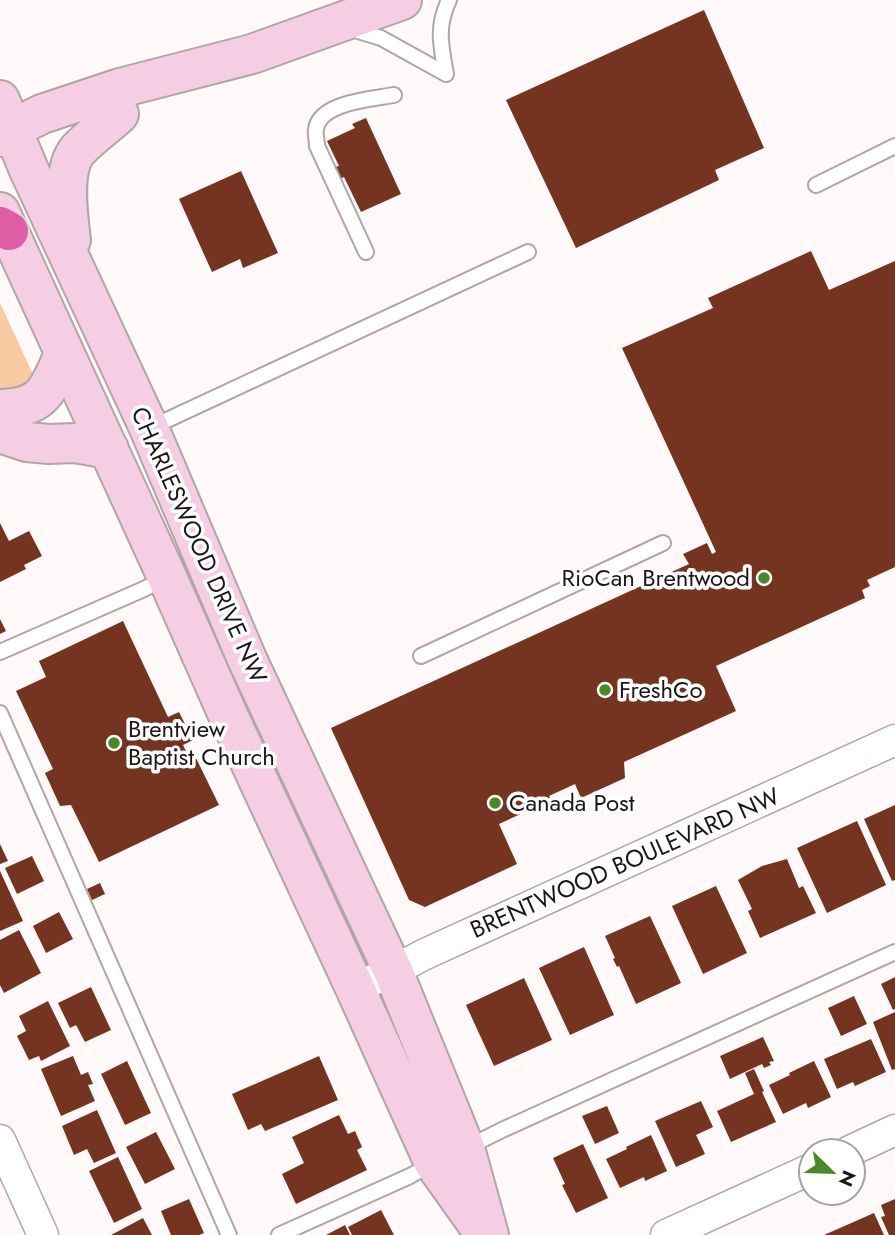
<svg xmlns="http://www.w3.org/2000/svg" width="895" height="1235" font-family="Jost,sans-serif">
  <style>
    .green { fill: #f9caa1 }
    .building { fill: #743420 }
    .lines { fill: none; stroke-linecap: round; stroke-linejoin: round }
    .lane-casing { stroke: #b2a5a6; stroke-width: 18 }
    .street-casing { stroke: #b2a5a6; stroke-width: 33 }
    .secondary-casing { stroke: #b2a5a6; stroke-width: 42 }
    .highway-casing { stroke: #d6d5d5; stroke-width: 42 }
    .lane { stroke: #fff; stroke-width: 14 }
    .street { stroke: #fff; stroke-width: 30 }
    .secondary { stroke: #f5cee4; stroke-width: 38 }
    .highway { stroke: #de5da5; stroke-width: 38 }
    .poi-dot { fill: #4a8929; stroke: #fff; stroke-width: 2.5 }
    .labels { text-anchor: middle; stroke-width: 7; stroke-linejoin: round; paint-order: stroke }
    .street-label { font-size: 24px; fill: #1b1717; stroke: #fff }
    .poi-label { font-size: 24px; fill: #1b1717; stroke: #fff; text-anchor: start }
  </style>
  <rect width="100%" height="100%" fill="#fff9f9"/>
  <path class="green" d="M0,303l36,78 -36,15z"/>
  <path class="building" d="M704,10l60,138 -49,22 4,10 -143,68 -70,-148z
    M366,118l35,76 -40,18 -17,-35 -4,2 -5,-12 4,-1 -12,-25 28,-13 -3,-4z
    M241,171l37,82 -35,15 -3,-9 -28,13 -33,-73z
    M811,251l18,39 66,-29v306l-28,13 3,6 -8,4 3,8 -149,68 20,45 -112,51 1,16 -44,20 -6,-14 -26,12 4,8 -14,6 -1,-4 -39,18 18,40 -92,43 -16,-7 -78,-172 358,-164 -6,-10 24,-11 5,11 4,-2 -94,-204 91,-40 -5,-10z
    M0,523l9,18 20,-10 13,25 -18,9 2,4 -26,13z
    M0,619l6,12 -6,3z
    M123,621l45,96 11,-5 14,28 -10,5 6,12 5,-3 25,51 -120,57 -28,-57 -11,1 -15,-33 8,-4 -37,-78 30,-14 -7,-16z
    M895,805v75l-3,1 -28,-62z
    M857,821l29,64 -59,28 -30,-65z
    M0,844l8,17 -8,3z
    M32,856l12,25 -27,13 -12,-26z
    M787,859l12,29 4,-2 13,27 -56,25 -12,-27 4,-2 -14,-29 24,-14z
    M0,871l23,50 -23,10z
    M100,883l5,11 -13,6 -5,-11z
    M716,886l31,67 -44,21 -31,-68z
    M59,912l14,27 -27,14 -13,-27z
    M650,916l31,67 -45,21 -17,-38 -2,1 -4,-8 2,-1 -10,-22z
    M19,930l22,43 -37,20 -4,-8v-45z
    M584,947l30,68 -44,20 -31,-67z
    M895,977v32l-2,1 -12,-26z
    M524,978l28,62 -58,26 -28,-61z
    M91,987l20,43 -26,12 -9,-17 -6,3 -12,-25z
    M854,996l13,28 -26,12 -13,-28z
    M48,1001l22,45 -29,15 -2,-5 -10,4 -12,-24 9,-5 -7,-15z
    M895,1012v57l-3,1 -19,-48z
    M763,1037l11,24 -5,1 2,3 -7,3 -2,-4 -32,15 -10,-23z
    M871,1039l15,33 -31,14 -2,-4 -16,7 -13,-30z
    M73,1056l8,19 7,-3 5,12 -5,1 7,16 -34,15 -20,-47z
    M319,1056l19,44 -73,31 -4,-7 -13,6 -16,-36z
    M127,1061l24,52 -26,12 -24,-51z
    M814,1061l17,36 -23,11 -2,-5 -23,11 -14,-29 21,-10 -1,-2z
    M754,1069l10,22 -2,1 14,30 -45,20 -14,-31 37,-17 -9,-21z
    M701,1101l12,26 -17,8 9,19 -29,13 -21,-46z
    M607,1106l12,27 -24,11 -13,-28z
    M97,1110l19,43 -22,10 -7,-14 -13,6 -12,-29z
    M339,1115l9,19 7,-3 7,16 -5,3 10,20 -71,34 -14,-30 22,-11 -12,-26z
    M156,1132l19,37 -30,15 -19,-37z
    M651,1135l16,36 -22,10 -1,-4 -24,11 -14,-29 21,-10 -1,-2z
    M583,1144l25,54 -32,15 -14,-28 3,-1 -12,-26z
    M118,1157l24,52 -28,14 -25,-52z
    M189,1199l15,34 -5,2h-28l-10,-24z
    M895,1199v36h-6l-8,-18 4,-1 -4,-11z
    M381,1210l13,25h-42l-4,-8z
    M874,1213l10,22h-60z
    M143,1218l9,17h-41z
    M345,1225l5,10h-24z"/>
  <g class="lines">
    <defs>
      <path id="lane" d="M348,28l33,10 65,36
        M446,74c-5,-29 -10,-46 3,-74
        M816,185l79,-39
        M366,252l-49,-106c0,-5 -2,-12 -1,-17 4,-27 57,-30 78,-34
        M152,427l376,-175
        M0,652l144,-63 21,-11
        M421,656l242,-113
        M0,713l229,522
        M466,1148l36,-18 393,-178
        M279,1235l131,-59 23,-13"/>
      <path id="street" d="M355,988l38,-17 30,-16 472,-215
        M0,1140l43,95
        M850,1151l45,-21
        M666,1235l145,-66"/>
      <path id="secondary" d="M0,100l29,70 120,258 98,231 146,312 72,177 24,87
        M0,137l12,-8 30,-15 78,-26 132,-34 150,-54
        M0,212l167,365 61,138 127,273 79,175 42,59
        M71,240c-3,-24 -10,-70 7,-90 12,-13 28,-24 41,-36
        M0,409c44,-1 48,-19 64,-55
        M0,433l27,9 22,2 26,-1 34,6"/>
      <path id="highway" d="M0,226l9,5"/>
    </defs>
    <use href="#lane" class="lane-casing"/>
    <use href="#street" class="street-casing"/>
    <use href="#secondary" class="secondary-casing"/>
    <use href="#highway" class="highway-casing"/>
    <use href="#lane" class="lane"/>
    <use href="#street" class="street"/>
    <use href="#secondary" class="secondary"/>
    <use href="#highway" class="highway"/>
  </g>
  <g class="poi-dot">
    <circle cx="764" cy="578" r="7"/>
    <circle cx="605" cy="690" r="7"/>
    <circle cx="114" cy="743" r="7"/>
    <circle cx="495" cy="803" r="7"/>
  </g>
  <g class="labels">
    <g class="street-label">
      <text transform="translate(199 545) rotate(66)" y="8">CHARLESWOOD DRIVE NW</text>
      <text transform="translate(625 863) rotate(-24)" y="8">BRENTWOOD BOULEVARD NW</text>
    </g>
    <g class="poi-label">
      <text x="750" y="586" text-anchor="end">RioCan Brentwood</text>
      <text x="619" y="698">FreshCo</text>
      <text x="128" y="737">Brentview<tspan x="128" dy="28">Baptist Church</tspan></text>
      <text x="509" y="811">Canada Post</text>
    </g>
  </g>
  <g transform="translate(832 1172) rotate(113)"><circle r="33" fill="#ffffff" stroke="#a4a2a2" stroke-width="2"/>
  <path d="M0-5L12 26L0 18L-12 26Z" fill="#4a8929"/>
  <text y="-10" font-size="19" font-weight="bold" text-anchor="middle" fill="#1b1717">N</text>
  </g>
</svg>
